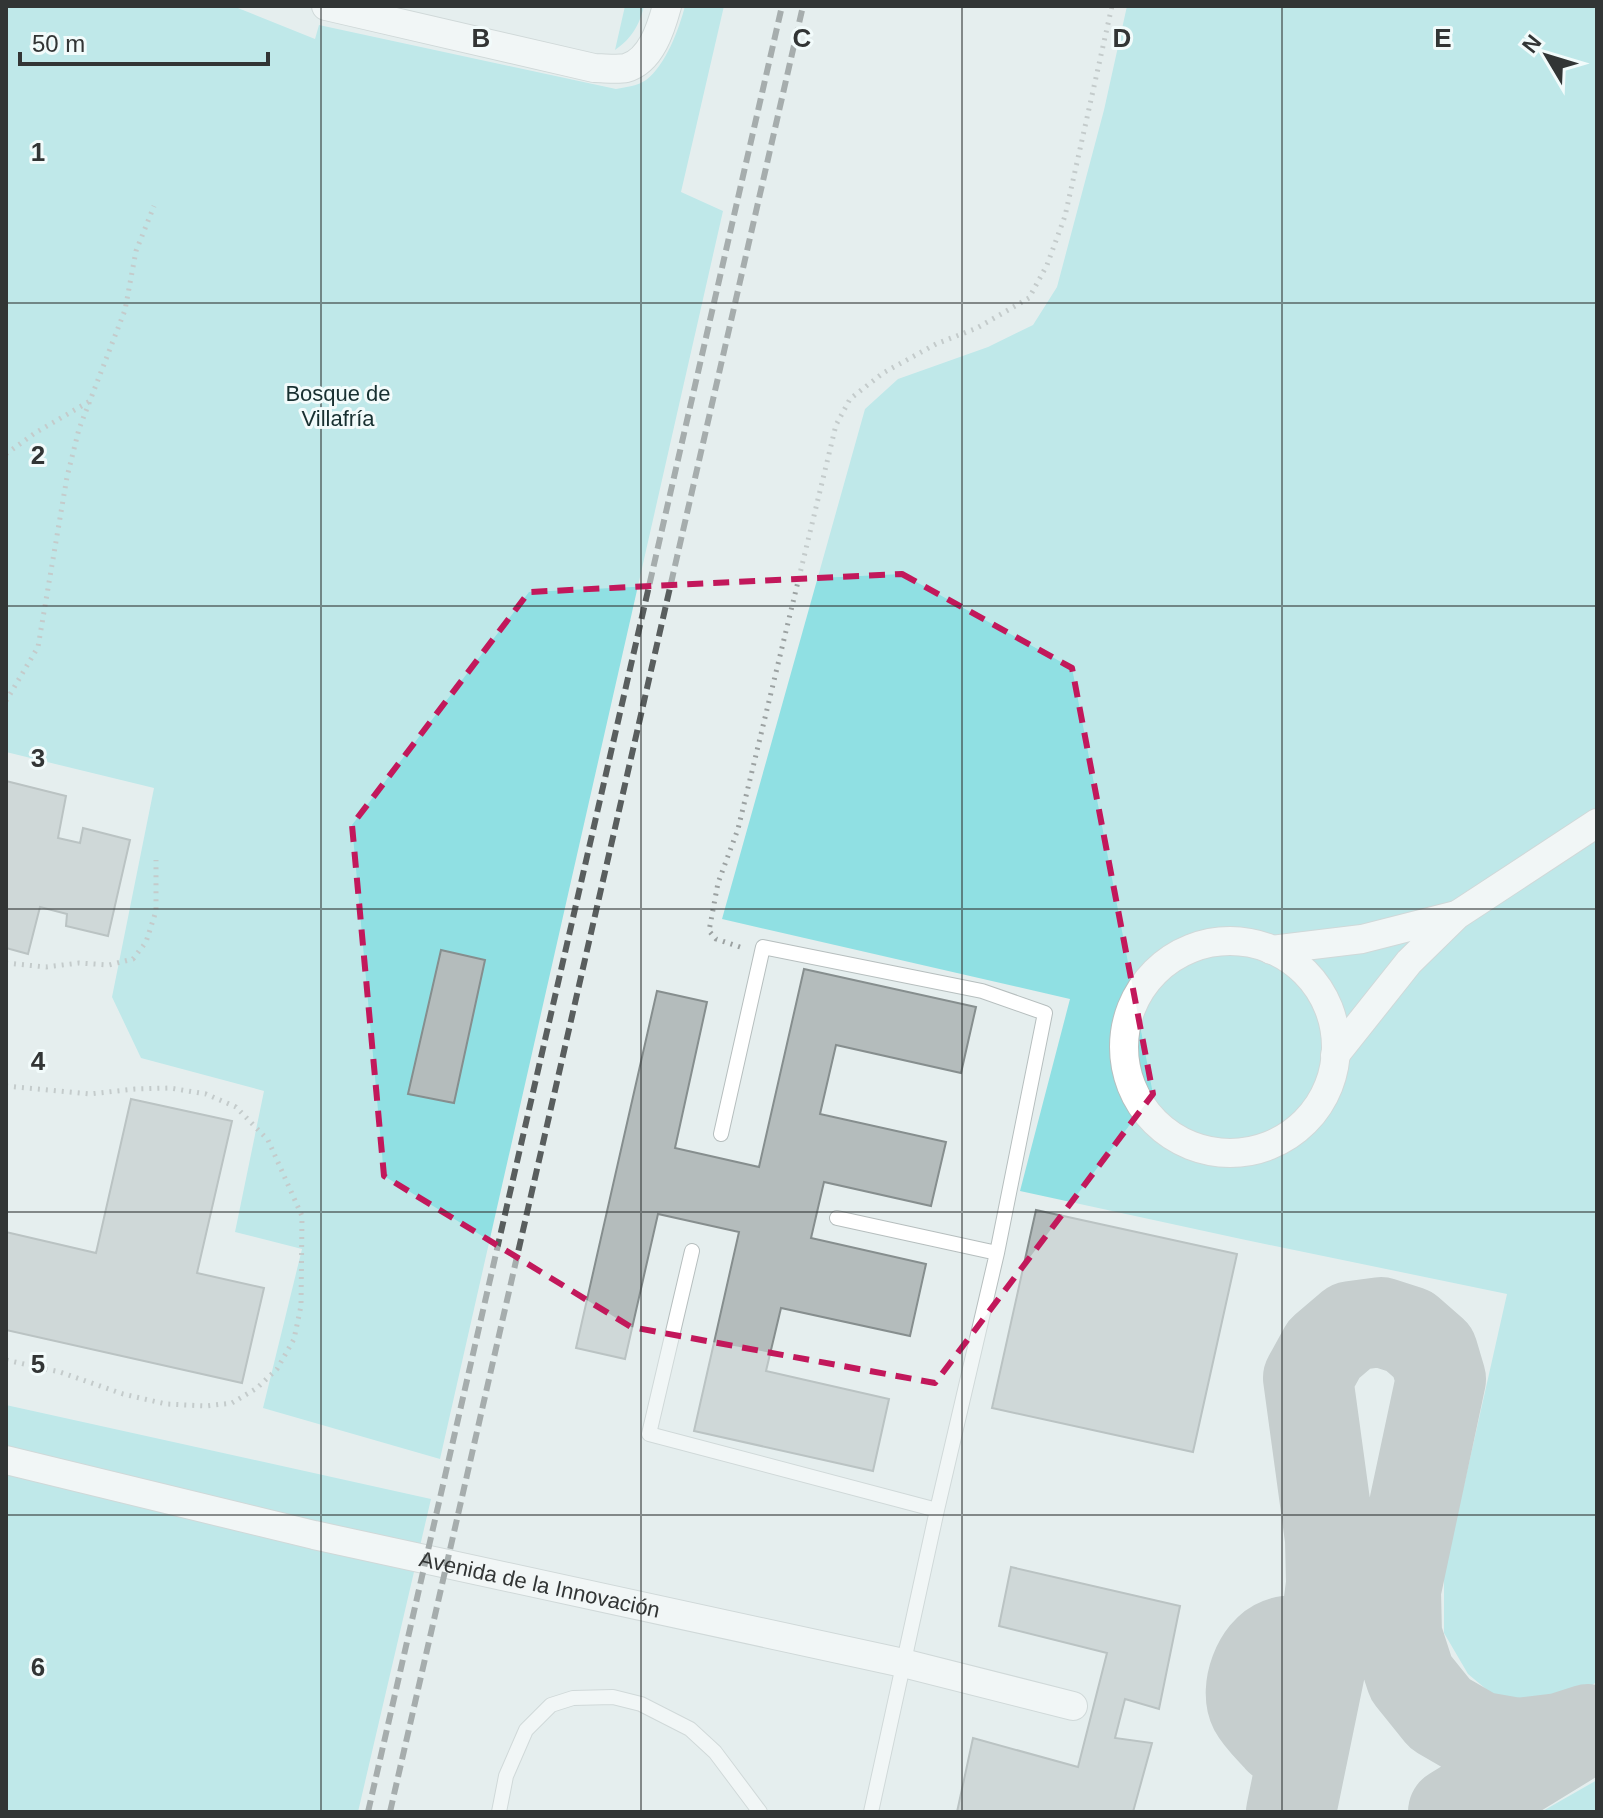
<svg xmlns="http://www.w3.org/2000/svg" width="1603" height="1818" font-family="Arial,sans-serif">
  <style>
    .green { fill: #90e0e3 }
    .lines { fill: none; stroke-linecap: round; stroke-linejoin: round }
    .taxiway { stroke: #9fa6a6; stroke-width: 90 }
    .building { fill: #b4bcbc; stroke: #868e8e; stroke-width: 2 }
    .lane-casing { stroke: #b6bebe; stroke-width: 16 }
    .street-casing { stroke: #b6bebe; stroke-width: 30 }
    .path { stroke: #9ba1a1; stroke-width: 5; stroke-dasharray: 2 6; stroke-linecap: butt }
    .lane { stroke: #fff; stroke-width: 14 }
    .street { stroke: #fff; stroke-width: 28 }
    .rail { stroke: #595e5e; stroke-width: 6; stroke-dasharray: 12 6; stroke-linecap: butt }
    .marked { fill: none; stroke: #c2185b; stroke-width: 6; stroke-dasharray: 16 10; stroke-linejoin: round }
    .grid { fill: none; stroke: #323535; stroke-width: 2; stroke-opacity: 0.55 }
    .labels { text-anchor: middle; stroke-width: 6; stroke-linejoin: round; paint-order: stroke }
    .park-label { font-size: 22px; fill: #183031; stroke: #f2fbfb }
    .street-label { font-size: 22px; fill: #323535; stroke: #f2fbfb }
    .grid-label { font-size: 26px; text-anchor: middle; font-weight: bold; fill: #323535; stroke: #f2fbfb; stroke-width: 6; stroke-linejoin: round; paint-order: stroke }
  </style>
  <rect width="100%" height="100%" fill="#e5eeee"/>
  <path class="green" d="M6,6h227l82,33 4,-14 297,64c11,-2 21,-3 30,-9 20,-15 33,-51 39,-74h39l-43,186 42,19 -283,1248 -177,-51 39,-159 -67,-17 29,-141 -123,-33 -29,-61 42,-209 -148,-36z
    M625,6h19c-5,20 -12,32 -29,44z
    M1127,6h470v1676l-23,14 -36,10 -40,-7 -30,-25 -24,-41v-59l63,-280 -266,-55 -221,-48 50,-192 -348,-80 143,-510 33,-30 90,-32 45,-22 24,-38 47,-177z
    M6,1405l425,94 -73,313h-352z
    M1597,1780v32h-56z"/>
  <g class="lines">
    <path class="taxiway" d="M1279,1739c-8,-9 -19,-19 -25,-30 -10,-20 4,-58 25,-66 15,-6 30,-2 44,3l-8,40
      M1291,1812l29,-141 11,-87 -1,-45 -22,-161 16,-29 27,-23 30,-4 28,9 24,21 8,27 -45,211 1,45 14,43 29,36 38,22 40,7 42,-5 28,-9
      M1453,1812l124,-76"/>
  </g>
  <path class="building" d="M6,781l60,15 -8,42 22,5 3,-15 47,12 -22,96 -42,-10 1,-12 -27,-7 -12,47 -22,-6z
    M441,950l44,10 -31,143 -46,-9z
    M804,969l172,38 -15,66 -125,-28 -16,69 126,28 -15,64 -107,-24 -13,56 115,26 -16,72 -129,-28 -15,63 123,28 -16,72 -179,-40 45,-199 -81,-18 -33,145 -49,-11 81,-357 50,11 -32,146 84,19z
    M131,1099l101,22 -35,152 67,15 -22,95 -236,-53v-98l90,21z
    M1036,1210l201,44 -44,198 -201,-44z
    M1011,1567l169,39 -21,103 -34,-10 -10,39 37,5 -19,69h-176l16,-74 105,29 29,-114 -108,-27z"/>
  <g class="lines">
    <defs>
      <path id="lane" d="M721,1134l42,-187 219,44 63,22 -48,240 -60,257 -66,302
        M837,1218l160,35
        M692,1251l-43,183 288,76
        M499,1812l7,-36 20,-46 25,-25 22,-7 40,-1 28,7 49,25 25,23 45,60"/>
      <g id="street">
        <path d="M326,6l268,62c10,0 23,2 32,0 25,-7 35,-40 41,-62"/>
        <circle cx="1230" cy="1047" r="106"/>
        <path d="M1271,950l91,-11 94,-24"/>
        <path d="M1335,1055l74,-93 48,-47 140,-92"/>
        <path id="s1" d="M6,1460l308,75 589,128 170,43"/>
      </g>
    </defs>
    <use href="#lane" class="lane-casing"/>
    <use href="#street" class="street-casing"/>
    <path class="path" d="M6,454l29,-21 55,-32
      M6,701l32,-54 29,-170 12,-48 46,-119 11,-59 18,-45
      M740,947l-24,-8 -7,-8 9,-48 20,-54 98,-404 14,-26 33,-26 53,-29 41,-16 52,-30 18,-33 18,-49 47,-210
      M6,963l40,4 33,-4 30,2 24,-6 13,-17 10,-31v-51
      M6,1086l84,8 45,-5 35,-1 36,6 30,13 32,33 34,76 -1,90 -7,33 -17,30 -20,19 -25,15 -26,3 -40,-2 -43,-10 -63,-22 -54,-12"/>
    <use href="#lane" class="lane"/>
    <use href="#street" class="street"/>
    <path class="rail" d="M368,1812l414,-1806
      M390,1812l413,-1806"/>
  </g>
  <path d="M0 0H1603V1818H0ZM902,574l170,94 81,426 -218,289 -304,-56 -247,-151 -32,-351 177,-233z" fill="#e5eeee" fill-opacity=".55" fill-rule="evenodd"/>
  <path class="marked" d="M902,574l170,94 81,426 -218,289 -304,-56 -247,-151 -32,-351 177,-233z"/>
  <path class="grid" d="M321,6v1806M641,6v1806M962,6v1806M1282,6v1806M6,303h1591M6,606h1591M6,909h1591M6,1212h1591M6,1515h1591"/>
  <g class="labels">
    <g class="park-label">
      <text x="338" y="401">Bosque de<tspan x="338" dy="25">Villafría</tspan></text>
    </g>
    <g class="street-label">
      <text dy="8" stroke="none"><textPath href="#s1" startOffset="548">Avenida de la Innovación</textPath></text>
    </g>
  </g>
  <g class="grid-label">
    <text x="481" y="47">B</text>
    <text x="802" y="47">C</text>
    <text x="1122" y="47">D</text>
    <text x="1443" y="47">E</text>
    <text x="38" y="161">1</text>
    <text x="38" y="464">2</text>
    <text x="38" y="767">3</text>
    <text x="38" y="1070">4</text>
    <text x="38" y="1373">5</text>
    <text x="38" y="1676">6</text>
  </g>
  <rect width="1603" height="1818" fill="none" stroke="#323535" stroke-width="16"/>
  <g transform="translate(1547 56) rotate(308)" stroke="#f2fbfb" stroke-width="6" paint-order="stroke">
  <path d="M0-6L14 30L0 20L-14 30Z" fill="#323535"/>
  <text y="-12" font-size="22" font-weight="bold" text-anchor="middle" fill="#323535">N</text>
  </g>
  <path d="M20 52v12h248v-12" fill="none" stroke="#323535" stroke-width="4"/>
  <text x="32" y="52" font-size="24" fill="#323535" stroke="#f2fbfb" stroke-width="6" paint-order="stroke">50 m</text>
</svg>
